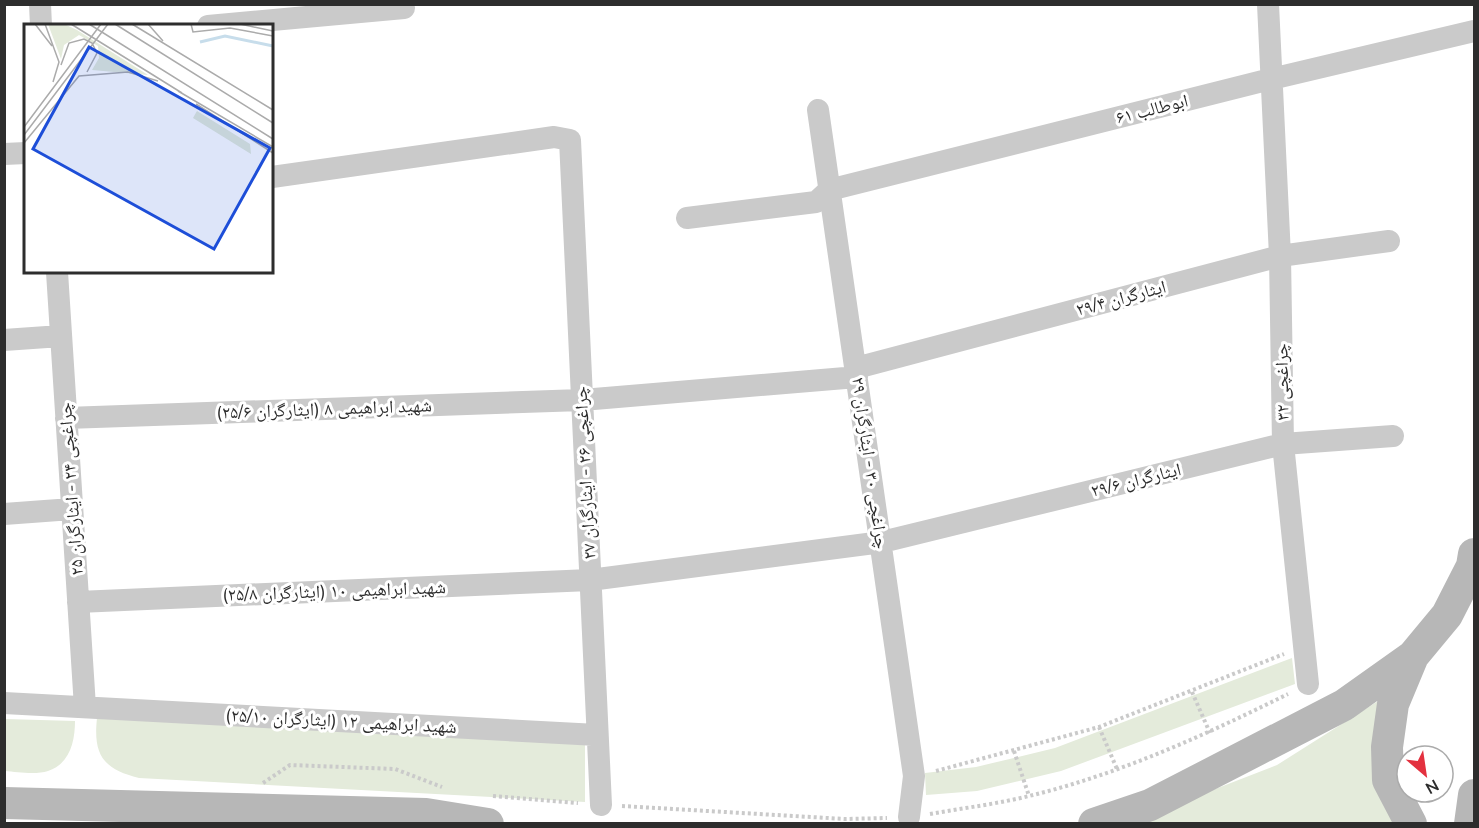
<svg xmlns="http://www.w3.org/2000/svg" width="1479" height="828" font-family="Mulish,'Noto Naskh Arabic',sans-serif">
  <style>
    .green { fill: #e4ebdb }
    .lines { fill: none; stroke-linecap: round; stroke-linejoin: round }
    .path { stroke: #cacaca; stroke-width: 4; stroke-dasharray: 3 3; stroke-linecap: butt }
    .street { stroke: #cacaca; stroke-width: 22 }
    .secondary { stroke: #b7b7b7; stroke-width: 32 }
    .labels { text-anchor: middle; stroke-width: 6; stroke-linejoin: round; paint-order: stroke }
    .street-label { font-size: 18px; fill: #2d2d2d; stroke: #fff }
    .inset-river { fill: none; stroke: #c7ddeb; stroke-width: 3 }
    .inset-road { fill: none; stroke: #ababab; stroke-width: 1.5 }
    .view { fill: #1d4ed8; fill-opacity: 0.15; stroke: #1d4ed8; stroke-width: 3 }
    .inset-edge { fill: none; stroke: #2d2d2d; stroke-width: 3 }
  </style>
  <rect width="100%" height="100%" fill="#fff"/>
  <path class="green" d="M1292,658l3,26 -234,87 -84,20 -51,4 -1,-22 51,-6 79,-19z
    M1386,696l8,127 -269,1 152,-59z
    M97,718l488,24v60l-446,-24c-36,-9 -46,-23 -42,-60z
    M5,719l70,2c0,20 -5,43 -27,50 -12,4 -31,1 -43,0z"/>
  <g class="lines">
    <path class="path" d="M1192,692l18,41
      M1099,727l18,42
      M1014,751l15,45
      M936,771l163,-44 185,-73
      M263,783l27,-18 105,4 47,18
      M493,796l85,7
      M622,806l223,13 42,-1
      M930,814c33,-6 67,-10 99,-18 91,-22 176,-61 259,-102"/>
    <path class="street" d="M40,4l1,22
      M1268,4l12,252 3,188 25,240
      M208,26l196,-18
      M818,110l96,666 -5,41
      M4,154l22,-1
      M272,177l282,-40 16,3 31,665
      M687,218l129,-16 13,-12 442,-111 203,-48
      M57,272l28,435
      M4,340l57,-4
      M856,368l424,-112 109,-15
      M66,418l516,-18 275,-23
      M4,514l68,-5
      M78,602l512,-22 292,-38 401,-98 110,-8
      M4,703l593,32"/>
    <path class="secondary" d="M4,803l422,11 62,10
      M1094,824l56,-19 194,-100 69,-49 34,-41 25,-49 2,-12
      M1411,824l-23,-44 -1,-33 6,-43 20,-48
      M1470,824l4,-29"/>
  </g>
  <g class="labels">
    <g class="street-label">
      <text transform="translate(1152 109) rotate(-14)" y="6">ابوطالب ۶۱</text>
      <text transform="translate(1121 298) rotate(-15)" y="6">ایثارگران ۲۹/۴</text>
      <text transform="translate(1282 382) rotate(-91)" y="6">چراغچی ۳۲</text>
      <text transform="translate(324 409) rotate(-2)" y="6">شهید ابراهیمی ۸ (ایثارگران ۲۵/۶)</text>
      <text transform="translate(870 463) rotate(82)" y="6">چراغچی ۳۰ - ایثارگران ۲۹</text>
      <text transform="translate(585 473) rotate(-93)" y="6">چراغچی ۲۶ - ایثارگران ۲۷</text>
      <text transform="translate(1136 480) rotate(-14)" y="6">ایثارگران ۲۹/۶</text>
      <text transform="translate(71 489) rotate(-94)" y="6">چراغچی ۲۴ - ایثارگران ۲۵</text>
      <text transform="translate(334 591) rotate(-2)" y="6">شهید ابراهیمی ۱۰ (ایثارگران ۲۵/۸)</text>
      <text transform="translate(341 721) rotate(3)" y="6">شهید ابراهیمی ۱۲ (ایثارگران ۲۵/۱۰)</text>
    </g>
  </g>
  <g transform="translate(24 24)">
    <rect width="249" height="249" fill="#fff"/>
    <path d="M24,0h16l13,6 71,45 -56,-5 7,-12 -1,-12 -19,-11 -15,10 -3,14zM173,87l53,33 1,10 -58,-36z" fill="#e4ebdb"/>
    <path class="inset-river" d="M176,18l25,-6 48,10"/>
    <path class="inset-road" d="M11,0l17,22M21,0l14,38 -6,20M47,0l111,69M65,0l184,115M91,0l158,99M108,0l141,86M124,0l15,17M167,0l2,8 37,-4 43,8M216,0l33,7M37,41l8,-22 15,-4 8,4 5,10 -10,19M154,67l95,56M172,80l77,49M0,103l77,-103M0,111l84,-111M0,119l55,-67 49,-4 30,9"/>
    <path class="view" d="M65,23l181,101 -56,101 -181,-100z"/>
    <rect width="249" height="249" class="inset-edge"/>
  </g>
  <rect width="1479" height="828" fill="none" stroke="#2d2d2d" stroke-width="12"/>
  <g transform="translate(1425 774) rotate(151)"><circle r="28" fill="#ffffff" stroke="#ababab" stroke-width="1.5"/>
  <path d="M0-4.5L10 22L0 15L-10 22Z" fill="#e3313f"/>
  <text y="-9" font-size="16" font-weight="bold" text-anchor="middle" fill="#2d2d2d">N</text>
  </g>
</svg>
